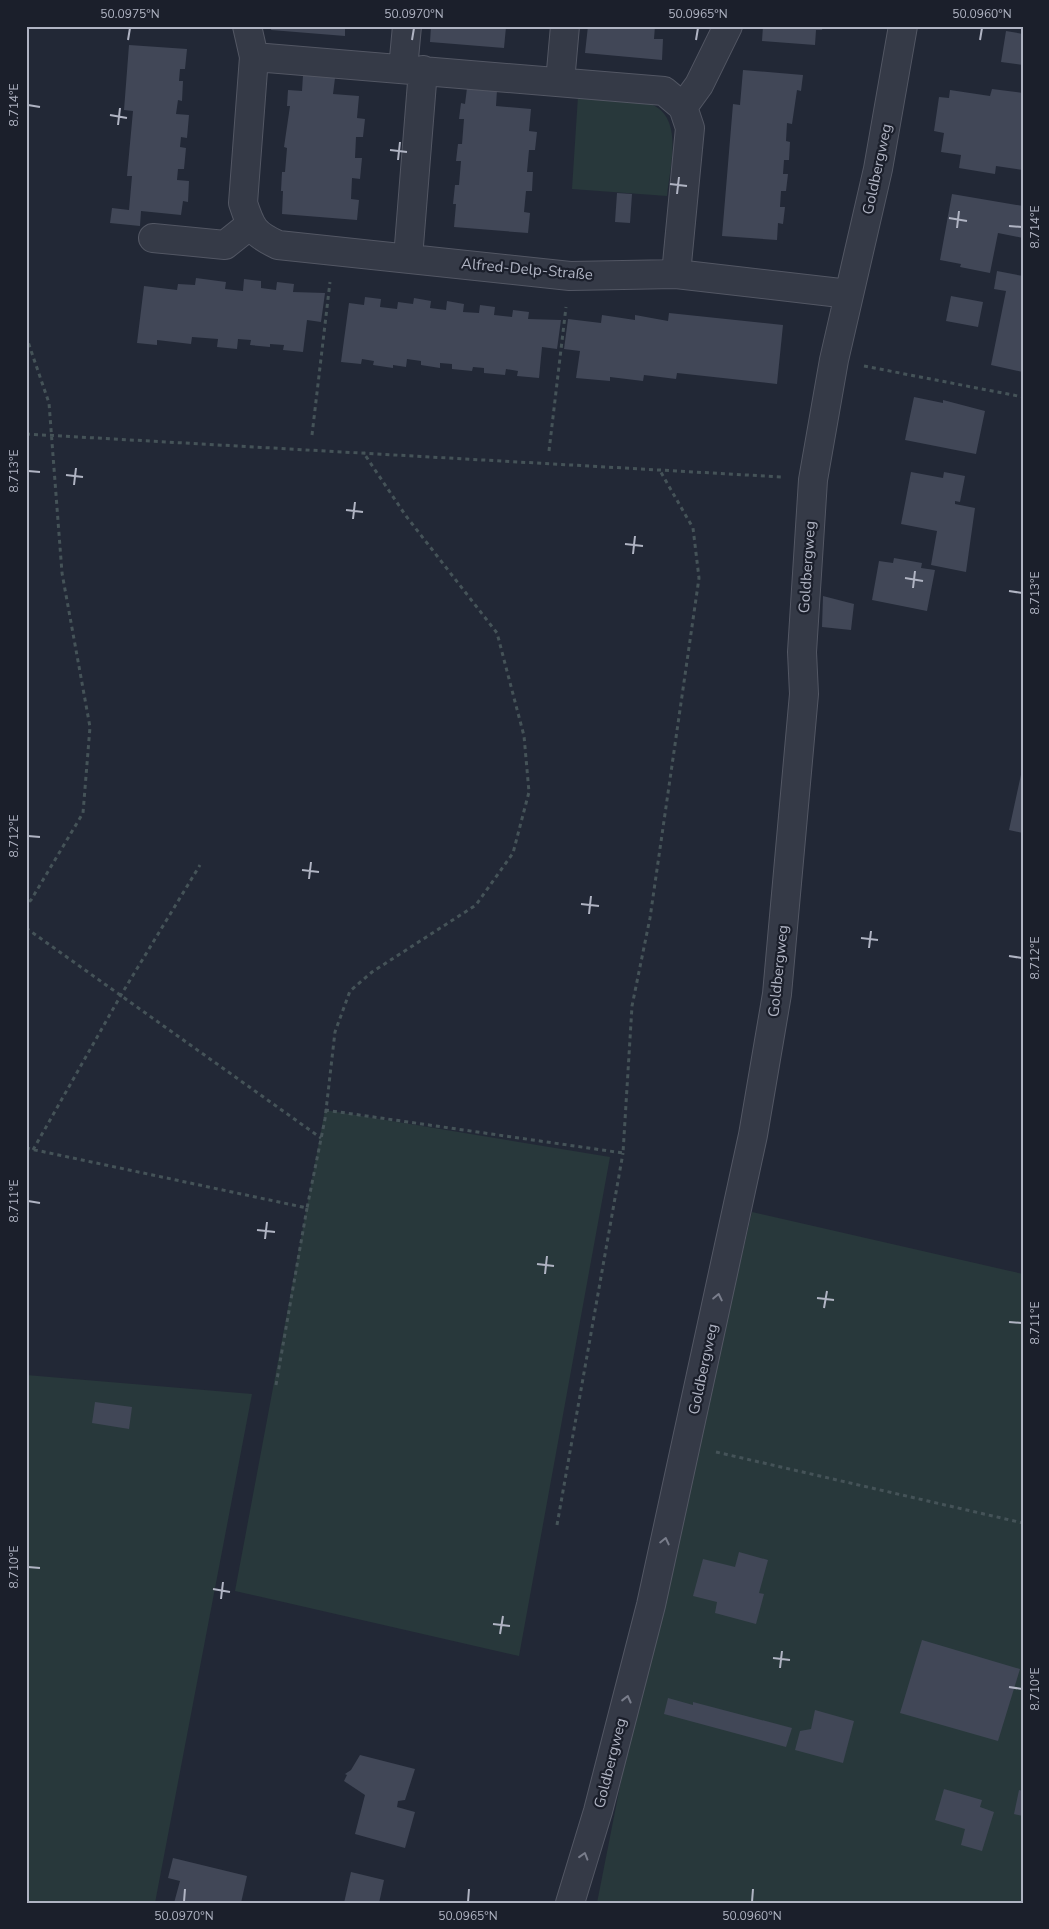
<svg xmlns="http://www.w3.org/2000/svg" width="1049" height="1929" font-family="'Nunito Sans',sans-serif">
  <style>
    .green { fill: #28383b }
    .building { fill: #414757 }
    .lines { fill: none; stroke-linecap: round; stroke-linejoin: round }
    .street-casing { stroke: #535764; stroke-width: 30 }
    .path { stroke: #455358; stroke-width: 3; stroke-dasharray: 4 4; stroke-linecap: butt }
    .street { stroke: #353a47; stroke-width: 28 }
    .oneway { stroke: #797d8b }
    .ticks { fill: none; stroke: #b0b4c3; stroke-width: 2 }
    .labels { text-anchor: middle; stroke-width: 4.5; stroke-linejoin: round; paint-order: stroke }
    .street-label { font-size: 15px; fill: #b0b4c3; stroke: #1b1f2b }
    .neatline { fill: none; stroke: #b0b4c3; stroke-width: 2 }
    .ticks-label { font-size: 12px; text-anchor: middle; fill: #b0b4c3 }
  </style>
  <rect width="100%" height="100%" fill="#222836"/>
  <path class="green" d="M578,96l67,6c41,11 25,62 22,94l-95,-7z
    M325,1110l285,47 -91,499 -284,-65z
    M752,1212l271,62v629h-426l37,-188z
    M26,1375l226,19 -97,509h-129z"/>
  <path class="building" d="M272,26h73v10l-74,-6z
    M431,26l75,1 -2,21 -74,-6z
    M588,26h67l-1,13h9l-1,21 -77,-7z
    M763,26h60l-1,4h-6l-1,15 -53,-4z
    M1006,31l17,3v31l-22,-3z
    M129,45l58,4 -2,20h-5l-1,12h4l-1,20 -4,-1 -2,14 13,1 -2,23 -6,-1 -1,10 6,1 -2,21h-6l-1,11 12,1 -1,21 -5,-1 -2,14 -40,-4 -1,15 -30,-3 2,-15 17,2 3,-34h-5l6,-65 -9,-1z
    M743,70l60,5 -2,16 -4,-1 -5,34 -5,-1 -1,18 4,1 -1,18h-5l-1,14h5l-2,17h-5l-1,16h5l-2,17 -5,-1 -1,17 -55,-4 11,-132 7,1z
    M303,75l32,3 -2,16 26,2 -2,22 8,1 -2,18h-7l-1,21h7l-2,21 -8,-1 -1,21 8,1 -2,20 -75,-6 1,-23h-2l1,-19h3l2,-24 -3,-1 6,-41h-3l1,-16 14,1z
    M467,88l30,2 -1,16 35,3 -2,22 8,1 -2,18h-6l-2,22h6l-1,19h-6l-2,21 6,1 -2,20 -74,-6 2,-23h-3l2,-19h4l2,-24h-5l2,-17h4l2,-25h-5l2,-16 4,1z
    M992,89l31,4v77l-27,-4 -1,8 -36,-6 2,-13 -20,-3 3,-19 -10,-2 5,-34 10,1 1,-8 40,6z
    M617,193l15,1 -2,29 -15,-1z
    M952,194l71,12v32l-25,-5 -8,40 -30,-6 1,-3 -21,-4z
    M997,271l26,5 -2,18 2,1v77l-32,-7 15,-74 -12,-2z
    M196,278l30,4 -1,7 18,2 1,-12 17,2v7l15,2 1,-8 17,2 -1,8 32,1 -4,29 -14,-2 -4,32 -20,-2 1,-5 -14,-1v3l-20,-2 1,-5 -13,-1 -1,10 -20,-2 1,-8 -26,-2 -1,7 -34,-4v5l-20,-2 7,-57 33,4 1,-6 17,1z
    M951,296l32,6 -5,25 -32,-6z
    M365,297l16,2 -1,8 17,2 1,-7 15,2 1,-6 17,3 -1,7 16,2 1,-9 17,3 -1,8 16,1 1,-8 15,2 -1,8 18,2 1,-7 16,2 -1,7 33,1 -4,29 -15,-2 -3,31 -22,-2 1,-5 -12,-2 -1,6 -21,-2v-5l-11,-1 -1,4 -20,-2v-5l-12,-1v5l-19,-3v-4l-14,-2 -1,8 -13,-2v3l-20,-3 1,-4 -12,-2 -1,5 -20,-2 8,-59 15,2z
    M669,313l114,12 -6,59 -100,-11 -1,6 -32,-4 -1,6 -33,-4v4l-34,-3 4,-27 -16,-2 4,-30 33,4 1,-8 33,5v-5l33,6z
    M914,397l29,6v-3l42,11 -9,43 -71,-14z
    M911,472l32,6 1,-6 21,4 -5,26 -5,-1v3l20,4 -9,64 -35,-7 6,-34 -36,-7z
    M894,558l28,5 -1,5 14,2 -8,41 -55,-11 7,-39 14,2z
    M823,596l31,8 -3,26 -29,-3z
    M1022,770h1v63l-14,-3z
    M95,1402l37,5 -3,22 -37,-6z
    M739,1552l29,8 -9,33 5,1 -8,30 -41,-11 2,-11 -24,-6 10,-37 32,8z
    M922,1640l98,29 -22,72 -98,-28z
    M668,1698l25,7v-3l99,26 -6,19 -122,-33z
    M815,1710l39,11 -11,42 -48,-13 5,-19 11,-2z
    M360,1755l55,14 -10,31 -7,1 -1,6 18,5 -10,36 -50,-14 10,-39 -21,-14 3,-6 -2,-1 6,-4z
    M944,1789l38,11 -2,7 14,5 -12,39 -21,-6 4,-16 -30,-9z
    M1019,1790l4,1v25l-9,-2z
    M173,1858l74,18 -6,27h-67l6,-22 -12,-3z
    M351,1872l33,8 -5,23h-35z"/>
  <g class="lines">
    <defs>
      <path id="street" d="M247,26l7,31 -11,146c8,25 11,31 35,42l292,31 106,-2 173,20
        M254,57l410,34 19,16
        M403,69l4,-43
        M560,82l5,-56
        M153,238l72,7 25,-20
        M408,258l15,-188
        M676,274l14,-146 -7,-21 16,-22 29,-59
        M570,1903l28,-92 53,-206 102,-470 24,-141 27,-300 -2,-42 11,-172 21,-120 44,-191 25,-143"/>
    </defs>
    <use href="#street" class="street-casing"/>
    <path class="path" d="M26,336l23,67 13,170 28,154 -7,86 -52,87 -5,4
      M864,366l159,31
      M26,434l756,43
      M312,435l18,-153
      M549,451l17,-144
      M26,928l295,210
      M325,1110l298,43 9,-147 18,-88 49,-340 -6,-50 -34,-59
      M26,1148l281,60 18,-89 10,-87 15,-41 22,-19 104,-67 37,-52 16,-61 -5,-56 -27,-103 -91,-117 -43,-64
      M33,1150l88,-155 79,-130
      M276,1385l31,-177
      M716,1452l307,71
      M557,1525l66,-372"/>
    <use href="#street" class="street"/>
  </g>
  <defs><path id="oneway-chevron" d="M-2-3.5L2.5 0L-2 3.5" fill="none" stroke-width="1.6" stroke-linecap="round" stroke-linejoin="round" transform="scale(1.25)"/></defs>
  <g class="oneway">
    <use href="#oneway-chevron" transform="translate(718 1297) rotate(-78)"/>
    <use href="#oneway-chevron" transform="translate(665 1541) rotate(-77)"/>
    <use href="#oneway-chevron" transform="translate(627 1699) rotate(-76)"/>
    <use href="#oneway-chevron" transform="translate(584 1856) rotate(-73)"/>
  </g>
  <path class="ticks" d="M128,40l2,-12M412,40l2,-12M696,40l2,-12M980,40l2,-12M28,105l12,2M110,115l17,3M118,125l2,-17M390,150l17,2M398,160l2,-18M670,184l17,2M677,194l2,-17M949,218l18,3M1009,226l13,1M957,228l2,-17M28,471l12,1M66,475l17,2M74,485l2,-17M346,510l17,2M353,519l2,-17M625,544l18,2M633,554l2,-18M905,578l18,3M913,588l2,-17M1009,591l13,2M28,836l12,1M302,870l17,2M309,879l2,-17M581,904l18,2M589,914l2,-18M861,938l17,2M869,948l2,-17M1009,956l13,2M28,1201l12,2M257,1230l18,2M265,1239l2,-17M537,1264l17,2M545,1274l2,-18M817,1298l17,2M824,1308l3,-17M1009,1322l13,1M28,1567l12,1M213,1589l17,3M221,1599l2,-17M493,1624l17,2M500,1634l3,-18M773,1658l17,2M780,1668l2,-17M1009,1687l13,2M184,1902l1,-13M468,1902l1,-13M752,1902l1,-13"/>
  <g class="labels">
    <g class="street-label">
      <text transform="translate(877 169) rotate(-78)" y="5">Goldbergweg</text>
      <text transform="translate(527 269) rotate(5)" y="5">Alfred-Delp-Straße</text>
      <text transform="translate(807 567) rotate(-86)" y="5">Goldbergweg</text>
      <text transform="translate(778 971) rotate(-84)" y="5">Goldbergweg</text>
      <text transform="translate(703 1369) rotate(-78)" y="5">Goldbergweg</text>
      <text transform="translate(610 1763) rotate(-76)" y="5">Goldbergweg</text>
    </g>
  </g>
  <rect width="1049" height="1929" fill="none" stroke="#1b1f2b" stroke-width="55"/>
  <rect x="28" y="28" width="994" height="1874" class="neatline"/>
  <g class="ticks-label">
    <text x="130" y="18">50.0975°N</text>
    <text x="414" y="18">50.0970°N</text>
    <text x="698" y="18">50.0965°N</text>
    <text x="982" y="18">50.0960°N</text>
    <text transform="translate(14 105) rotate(-90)" y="4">8.714°E</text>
    <text transform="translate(1035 227) rotate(-90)" y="4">8.714°E</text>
    <text transform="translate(14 471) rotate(-90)" y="4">8.713°E</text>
    <text transform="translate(1035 593) rotate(-90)" y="4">8.713°E</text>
    <text transform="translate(14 836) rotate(-90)" y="4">8.712°E</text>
    <text transform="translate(1035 958) rotate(-90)" y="4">8.712°E</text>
    <text transform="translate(14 1201) rotate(-90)" y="4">8.711°E</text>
    <text transform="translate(1035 1323) rotate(-90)" y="4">8.711°E</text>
    <text transform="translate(14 1567) rotate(-90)" y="4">8.710°E</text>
    <text transform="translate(1035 1689) rotate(-90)" y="4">8.710°E</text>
    <text x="184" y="1920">50.0970°N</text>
    <text x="468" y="1920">50.0965°N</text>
    <text x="752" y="1920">50.0960°N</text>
  </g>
</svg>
